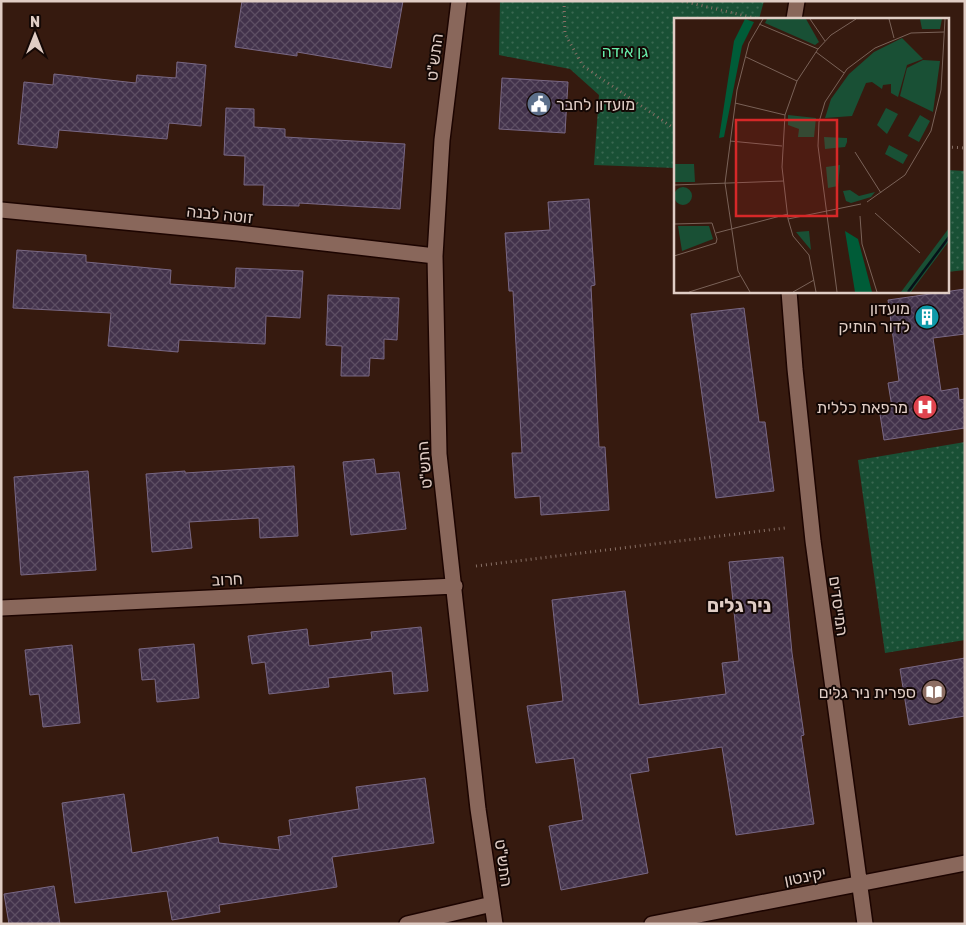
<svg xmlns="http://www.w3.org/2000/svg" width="966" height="925" font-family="Rubik,Heebo,sans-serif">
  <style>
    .green { fill: url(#green-dots) }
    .building { fill: url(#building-cross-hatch); stroke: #796884 }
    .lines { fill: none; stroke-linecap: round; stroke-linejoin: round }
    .minor-casing { stroke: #1c0400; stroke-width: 18 }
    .path { stroke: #876f65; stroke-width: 3; stroke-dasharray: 1 4; stroke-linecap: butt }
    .minor { stroke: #89675b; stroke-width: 15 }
    .labels { text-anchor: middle; stroke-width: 4; stroke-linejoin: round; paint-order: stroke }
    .park-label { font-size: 16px; fill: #68edaa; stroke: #140805 }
    .street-label { font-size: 16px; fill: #e0cdc5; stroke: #140805 }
    .poi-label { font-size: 16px; fill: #e0cdc5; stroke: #140805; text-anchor: end }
    .quarter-label { font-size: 19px; font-weight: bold; fill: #e0cdc5; stroke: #140805 }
    .inset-river { fill: none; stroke: #051118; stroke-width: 2.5 }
    .inset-road { fill: none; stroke: #7a6258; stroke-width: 1 }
    .view { fill: #d62828; fill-opacity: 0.15; stroke: #d62828; stroke-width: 2.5 }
    .inset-edge { fill: none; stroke: #e0cdc5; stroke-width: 2.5 }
  </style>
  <defs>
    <pattern id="green-dots" width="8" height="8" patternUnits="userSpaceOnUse" patternTransform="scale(1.25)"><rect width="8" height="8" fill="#195035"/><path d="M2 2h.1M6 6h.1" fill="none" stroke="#3a6851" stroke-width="1.8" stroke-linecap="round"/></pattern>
    <pattern id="building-cross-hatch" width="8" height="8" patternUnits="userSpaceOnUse" patternTransform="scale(1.25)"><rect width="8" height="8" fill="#42324b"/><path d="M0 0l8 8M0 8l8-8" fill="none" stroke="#5d4e63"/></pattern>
  </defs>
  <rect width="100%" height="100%" fill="#361a0f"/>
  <path class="green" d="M500,1h264l-5,18h-84v149l-81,-3 5,-70 -29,-26 -71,-14z
    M947,170l18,1v99l-18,2z
    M965,442v198l-80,13 -27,-193z"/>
  <path class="building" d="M242,1h161l-12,67 -94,-16v4l-62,-9z
    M177,62l29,3 -5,61 -32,-3 -2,16 -108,-9 -2,18 -39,-4 6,-62 29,3 1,-11 82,9 1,-8 39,3z
    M502,78l66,4 -3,51 -66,-4z
    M226,108l28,1v18l31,2v8l120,7 -5,65 -101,-6v3l-36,-1 1,-20h-20l1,-29 -21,-1z
    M589,199l6,86 -4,1 8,161h6l4,63 -68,5 -1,-19 -25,2 -3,-45h10l-9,-162h-4l-4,-58 45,-3 -2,-28z
    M17,250l69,5v7l85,8 -1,14 65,4 1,-20 67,3 -3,47 -34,-2 -1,28 -86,-4 -1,12 -70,-6 3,-33 -98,-5z
    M965,289v45l-32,4 8,53 17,-3 1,12 6,-1v29l-81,12 -5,-32 13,-1 -4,-24 11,-2 -11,-81z
    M328,295l71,3 -2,42 -13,-1v20l-14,-1 -1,18h-28l1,-30 -16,-1z
    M744,308l15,114h6l9,69 -58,7 -25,-184z
    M374,459l2,15 23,-2 7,57 -55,6 -8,-73z
    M294,466l4,70 -38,2 -1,-20 -70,4 3,26 -40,4 -6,-78 39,-3v2z
    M88,471l8,99 -75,5 -7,-98z
    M783,557l9,96 12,82 -3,1 13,88 -78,11 -14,-88 -75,11 2,13 -19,3 18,99 -87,17 -12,-64 34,-6 -9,-62 -38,5 -9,-57 36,-5 -11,-101 73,-9 14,114 87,-11 -4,-31 17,-2 -10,-99z
    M421,627l7,64 -34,3 -2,-23 -64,7 1,9 -60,7 -4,-32 -13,2 -4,-28 59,-7 2,17 63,-7 -1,-7z
    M194,644l5,54 -42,4 -2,-23 -13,1 -3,-31z
    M72,645l8,78 -37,4 -4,-33 -9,1 -5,-45z
    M965,658v58l-56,9 -9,-56z
    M425,778l9,65 -102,14 5,30 -118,18 1,7 -48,8 -5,-29 -92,12 -13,-100 62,-9 8,59 86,-16 1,6 61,7 -2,-13 13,-2 -2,-15 70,-11 -3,-22z
    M54,886l6,38h-51l-5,-30z"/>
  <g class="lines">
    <defs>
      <path id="minor" d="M459,1l-17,139 -7,116 4,198 39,355 17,115
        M794,19l3,-18
        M1,210l237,23 197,23
        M789,291l6,78 18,172 52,383
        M1,608l454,-22
        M407,924l85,-20
        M652,924l313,-61"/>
    </defs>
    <use href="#minor" class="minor-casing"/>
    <path class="path" d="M564,1l1,33 18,32 92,63
      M682,1l77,18
      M947,147l18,1
      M476,566l309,-38"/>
    <use href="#minor" class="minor"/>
  </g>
  <defs>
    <symbol id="civic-disc" viewBox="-11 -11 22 22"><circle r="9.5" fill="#5c6f8a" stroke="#140805"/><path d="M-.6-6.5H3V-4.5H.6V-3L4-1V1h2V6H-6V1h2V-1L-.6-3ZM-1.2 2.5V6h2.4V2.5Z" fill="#fff"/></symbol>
    <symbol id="building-disc" viewBox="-11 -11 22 22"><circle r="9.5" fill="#0f9aa8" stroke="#140805"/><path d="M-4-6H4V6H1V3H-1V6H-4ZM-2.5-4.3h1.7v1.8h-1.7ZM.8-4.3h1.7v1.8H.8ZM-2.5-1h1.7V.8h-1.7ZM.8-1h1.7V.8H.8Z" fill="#fff"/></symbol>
    <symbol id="hospital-disc" viewBox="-11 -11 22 22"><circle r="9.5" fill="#e0444e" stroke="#140805"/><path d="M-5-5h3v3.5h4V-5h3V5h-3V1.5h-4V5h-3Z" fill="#fff"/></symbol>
    <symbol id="library-disc" viewBox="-11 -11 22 22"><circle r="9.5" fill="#8d6e63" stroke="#140805"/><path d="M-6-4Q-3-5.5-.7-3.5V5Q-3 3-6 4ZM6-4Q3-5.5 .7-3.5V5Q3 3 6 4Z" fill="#fff"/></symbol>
  </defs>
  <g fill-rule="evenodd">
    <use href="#civic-disc" x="525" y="90" width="28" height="28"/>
    <use href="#building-disc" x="913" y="303" width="28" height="28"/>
    <use href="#hospital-disc" x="911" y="393" width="28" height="28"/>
    <use href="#library-disc" x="920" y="678" width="28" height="28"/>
  </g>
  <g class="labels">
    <g class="park-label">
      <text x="625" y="57">גן אידה</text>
    </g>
    <g class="street-label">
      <text transform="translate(434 57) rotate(-83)" y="6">התש"ט</text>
      <text transform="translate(220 214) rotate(6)" y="6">זוטה לבנה</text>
      <text transform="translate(424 465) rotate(-95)" y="6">התש"ט</text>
      <text transform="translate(227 579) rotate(-3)" y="6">חרוב</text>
      <text transform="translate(839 606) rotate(82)" y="6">המייסדים</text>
      <text transform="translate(504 863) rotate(82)" y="6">התש"ט</text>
      <text transform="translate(805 876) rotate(-11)" y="6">יקינטון</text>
    </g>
    <g class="poi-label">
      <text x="556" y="110" text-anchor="start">מועדון לחבר</text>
      <text x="910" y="314">מועדון<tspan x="910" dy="18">לדור הותיק</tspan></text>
      <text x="908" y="413">מרפאת כללית</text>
      <text x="916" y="698">ספרית ניר גלים</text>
    </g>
    <g class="quarter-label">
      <text x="739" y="612">ניר גלים</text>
    </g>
  </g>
  <g transform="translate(674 18)">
    <rect width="275" height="275" fill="#361a0f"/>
    <path d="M93,1h39l13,23 -4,3 -50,-22zM246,1h22l-2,10h-18zM228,20l21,21 -16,6 -9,32 -7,-4v-9l-8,1 -1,4 -10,-7 -6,1 -14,33 -27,2 6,-19 18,-25 25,-22zM114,97l28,3 -2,19h-16l1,-8 -11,-4zM150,119l23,1v4l-2,5 -20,2zM0,146h20l1,18h-21zM166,147l-2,21 -10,2 -2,-21zM0 178a9 9 0 1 1 18 0a9 9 0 1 1-18 0ZM176,172l9,6 16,-4 -4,5 -20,6 -5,-2 -3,-10zM4,208h31l4,13 -31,12zM275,210v13l-38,51h-10zM135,213l2,19 -15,-18z" fill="#195035"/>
    <path d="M71,1l9,3 -12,24 -18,91 -5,1 15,-97zM171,213l13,8 14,53h-17z" fill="#005c38"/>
    <path d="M249,42l17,1 -7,51 -33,-16 7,-28zM212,90l12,6 -11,20 -10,-9zM246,97l10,6 -11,21 -11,-6zM215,127l19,10 -5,9 -18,-10z" fill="#195035"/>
    <path class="inset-river" d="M234,274l41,-55"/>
    <path class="inset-road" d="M136,1l15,22M215,1l5,19M85,6l59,25M142,34l28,21M72,39l51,24M61,85l50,12M56,123l52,5M181,134l26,41M0,167l110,-4M193,184l38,-27 26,-44 10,-41 4,-71M201,195l45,40M186,198l2,28 15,48M114,201l73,-15M0,206l38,-1 5,16 -1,4 -42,13M42,215l72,-19M15,274l51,-16M76,274l-12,-21 -13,-88 12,-93 12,-47 14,-24M119,274l21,-12M142,274l-7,-37 -16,-19 -5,-17 -6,-52 3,-52 12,-34 21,-32 13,-14 25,-16M163,274l-19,-146 1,-24 6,-20 22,-33 28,-21 36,-15 33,-1"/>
    <path class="view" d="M62,102h101v96h-101z"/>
    <rect width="275" height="275" class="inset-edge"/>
  </g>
  <rect width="966" height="925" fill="none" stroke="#e0cdc5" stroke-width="5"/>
  <g transform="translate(35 35)" stroke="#140805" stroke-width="4" paint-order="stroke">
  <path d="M0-4L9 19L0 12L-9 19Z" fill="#e0cdc5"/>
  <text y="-8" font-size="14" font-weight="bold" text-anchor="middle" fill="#e0cdc5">N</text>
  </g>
</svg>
